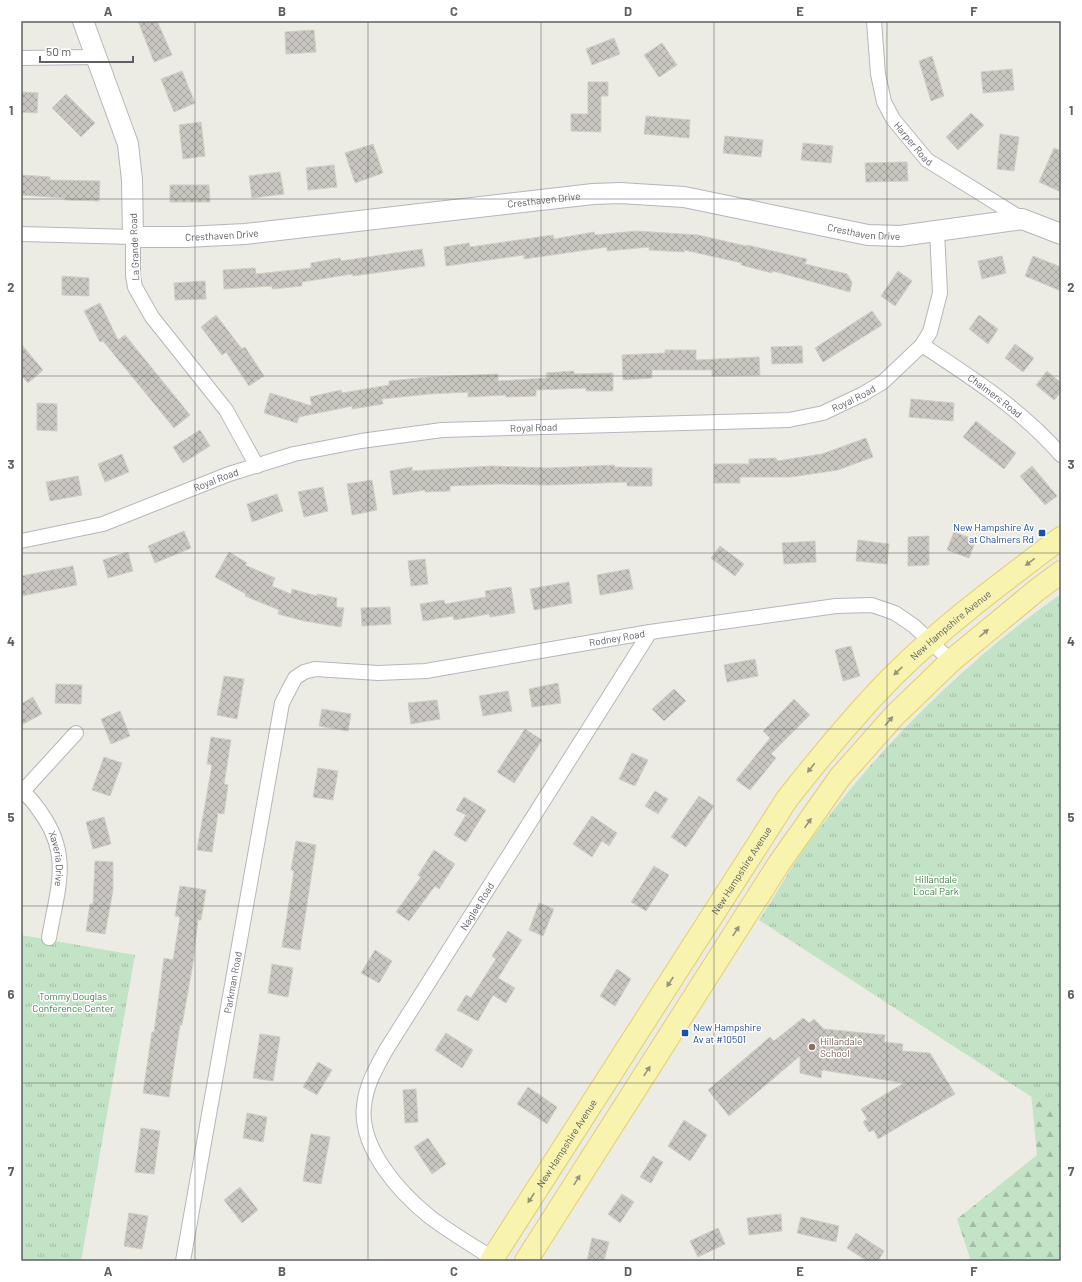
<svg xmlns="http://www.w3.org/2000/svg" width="1082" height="1282" font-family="Barlow,sans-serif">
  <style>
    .forest { fill: url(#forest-firs) }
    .park { fill: url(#park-tufts) }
    .building { fill: url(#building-cross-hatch); stroke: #d1cec3 }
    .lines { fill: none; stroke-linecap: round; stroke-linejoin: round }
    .street-casing { stroke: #b5b6ba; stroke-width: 16 }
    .secondary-casing { stroke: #b3b6ba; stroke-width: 22 }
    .primary-casing { stroke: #e5ce66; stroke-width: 24 }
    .street { stroke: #fff; stroke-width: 14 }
    .secondary { stroke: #fff; stroke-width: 20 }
    .primary { stroke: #f8f3af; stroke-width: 22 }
    .oneway { fill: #93937e }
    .grid { fill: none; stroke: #5c5f63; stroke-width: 1; stroke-opacity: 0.55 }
    .transit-dot { fill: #1a4fb4; stroke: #fff; stroke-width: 1.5 }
    .education-dot { fill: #8d6e63; stroke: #fff; stroke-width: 1.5 }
    .labels { text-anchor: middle; stroke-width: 3; stroke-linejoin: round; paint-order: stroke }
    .street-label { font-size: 10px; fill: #5c5f63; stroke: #fff }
    .transit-label { font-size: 10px; fill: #164399; stroke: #fff; text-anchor: end }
    .park-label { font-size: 10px; fill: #3d8247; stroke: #fff }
    .education-label { font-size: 10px; fill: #785e54; stroke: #fff; text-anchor: start }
    .neatline { fill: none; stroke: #5c5f63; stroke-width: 1.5 }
    .grid-label { font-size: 13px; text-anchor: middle; font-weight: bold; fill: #5c5f63 }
  </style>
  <defs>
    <pattern id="forest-firs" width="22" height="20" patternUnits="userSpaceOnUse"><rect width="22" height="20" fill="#c3e3c6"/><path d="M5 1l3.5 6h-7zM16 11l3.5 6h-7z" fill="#a2bba4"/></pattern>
    <pattern id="park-tufts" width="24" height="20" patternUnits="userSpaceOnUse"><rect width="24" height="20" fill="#c3e3c6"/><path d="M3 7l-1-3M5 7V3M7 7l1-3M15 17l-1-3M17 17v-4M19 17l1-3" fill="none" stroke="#a2bba4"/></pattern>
    <pattern id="building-cross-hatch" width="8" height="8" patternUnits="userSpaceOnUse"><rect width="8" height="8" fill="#c9c6c1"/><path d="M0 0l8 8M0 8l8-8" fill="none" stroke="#a6a4a0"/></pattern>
  </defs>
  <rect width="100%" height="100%" fill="#edece4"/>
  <path class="forest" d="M1061,994v267h-90l-14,-42 80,-64 -10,-105z"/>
  <path class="park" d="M1061,594v522l-302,-196c19,-28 35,-59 56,-86 67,-90 154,-176 246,-240z
    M21,935l114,20 -54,306h-60z"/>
  <path class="building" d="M138,21h19l15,34 -18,7z
    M314,30l2,22 -30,2 -1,-22z
    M614,38l6,16 -28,11 -6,-16z
    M662,43l15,22 -18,12 -15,-22z
    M932,56l12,40 -13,5 -12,-40z
    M1012,69l2,21 -31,3 -2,-21z
    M182,71l13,32 -21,9 -13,-33z
    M588,82h20v14h-7v36l-30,-1v-17h17z
    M21,92l17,1 -1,20 -16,-1z
    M66,94l29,29 -14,14 -29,-29z
    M971,113l13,12 -26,25 -12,-13z
    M646,116l44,4 -1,18 -45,-4z
    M201,122l4,34 -22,3 -4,-34z
    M1000,134l19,3 -5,34 -17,-2z
    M725,136l38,4 -2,17 -38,-4z
    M803,143l30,3 -2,17 -30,-3z
    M373,144l10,29 -28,10 -10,-30z
    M1054,148l7,3v35l-2,5 -20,-9z
    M907,162l1,19 -42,1 -1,-19z
    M334,165l3,22 -29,3 -2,-22z
    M280,172l4,22 -32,4 -3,-22z
    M21,175l29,2v3l50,1 -1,20 -34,-1v-2l-44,-3z
    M170,185h39l1,17h-40z
    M636,231l62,4 48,11 1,-1 60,14 -2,5 42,10 5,8 -2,10 -77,-21 -1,2 -31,-8 1,-2 -58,-13v2l-35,-2v-3l-42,4v-4l-83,12v-4l-78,11 -2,-19 25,-4 1,4 83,-12 1,4 40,-7 1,3z
    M422,249l3,17 -72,10 -1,-2 -50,8v4l-30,3v-3l-48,3 -1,-19 32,-2 1,6 55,-6v-5l29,-5 1,3z
    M1002,256l4,17 -24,6 -4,-18z
    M1033,256l28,11v24l-36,-15z
    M898,271l14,10 -17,25 -14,-10z
    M62,276l27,2v18l-27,-1z
    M205,281l1,18 -31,1 -1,-17z
    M100,303l18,37 7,-5 65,80 -16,13 -71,-87 -3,1 -16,-31z
    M872,311l10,14 -59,37 -8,-14z
    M216,315l26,34 3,-2 19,29 -15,10 -23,-34 -4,3 -21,-28z
    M979,315l19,14 -10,15 -19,-15z
    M21,344l22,26 -15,13 -7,-8z
    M1015,344l19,14 -11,14 -18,-14z
    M802,346l1,17 -31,1 -1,-17z
    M665,350h31v10l63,-3 1,18 -48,1v-6h-60v8l-29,2 -1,-25 43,-2z
    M574,371v3l39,-1v18h-27v-3l-50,2v6l-30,1v-2l-38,2v-5l-39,2 -47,5 1,5 -31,5v-3l-53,11 -2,6 -33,-10 6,-20 42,13 -2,-9 31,-7 1,3 47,-8v-4l40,-4 69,-3v7l49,-3 -1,-5z
    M1047,371l14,12v9l-7,8 -18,-15z
    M911,399l43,4 -1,18 -44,-4z
    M37,403l20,1v27l-20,-1z
    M976,421l40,32 -12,16 -41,-32z
    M200,430l10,16 -27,17 -10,-16z
    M866,438l7,19 -35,13 -47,7h-51v6h-26v-19h35v-5l27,-1 1,3 45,-7z
    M122,454l7,18 -24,10 -7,-18z
    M614,465l1,2 37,1v18h-25v-4l-78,3 -51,-1 -48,2v5l-25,1v-2l-32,5 -3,-24 22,-4v4l79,-5 58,2z
    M1032,466l25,30 -12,9 -25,-29z
    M78,476l4,19 -32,6 -4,-19z
    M372,480l5,30 -25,5 -5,-31z
    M323,487l5,24 -24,6 -6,-25z
    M277,494l6,17 -31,11 -5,-18z
    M184,531l7,17 -36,15 -7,-17z
    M954,532l22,8 -7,18 -22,-8z
    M929,536v29l-21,1v-29z
    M858,540l31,4 -2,20 -31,-3z
    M815,541l1,21 -32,2 -2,-21z
    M720,546l24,18 -9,12 -24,-18z
    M128,552l5,19 -25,7 -5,-18z
    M229,552l18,11 -2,2 30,13 -3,8 19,8 1,-5 25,7v-2l20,4 -1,9 8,1 -3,19 -37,-6 -26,-7 1,-4 -34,-14 1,-2 -31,-17z
    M425,559l3,25 -17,2 -3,-25z
    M73,566l4,19 -56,11v-20z
    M629,569l4,20 -33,6 -3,-20z
    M569,582l3,21 -38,7 -4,-21z
    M511,587l4,26 -25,4 -1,-3 -35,6 -1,-4 -30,5 -3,-17 24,-4 1,4 41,-7 -1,-6z
    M390,607l1,17 -29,2 -1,-18z
    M851,646l9,30 -17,5 -8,-31z
    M755,659l3,17 -31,6 -3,-17z
    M224,676l20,3 -7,40 -20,-4z
    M558,683l3,20 -29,4 -3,-18z
    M56,684l26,1 -1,19 -26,-1z
    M674,689l12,12 -22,20 -12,-12z
    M508,691l4,20 -29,5 -4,-20z
    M33,697l9,17 -21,11v-21z
    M794,699l16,16 -39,39 5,4 -26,32 -14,-10 34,-42 -7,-7z
    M437,700l3,19 -29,5 -3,-21z
    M322,709l29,5 -3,17 -29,-5z
    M120,711l10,25 -19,8 -10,-25z
    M525,729l17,11 -28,43 -17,-11z
    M211,737l20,3 -7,44 4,1 -4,29 -6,-1 -6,39 -15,-2 15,-85 -5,-1z
    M632,753l16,7 -13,26 -16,-7z
    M104,757l18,6 -12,33 -18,-6z
    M318,768l20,3 -5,29 -20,-3z
    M655,791l13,8 -10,15 -13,-8z
    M699,796l15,10 -28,41 -15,-10z
    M464,797l22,13 -20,32 -12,-7 12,-20 -10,-5z
    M592,816l25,17 -8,13 -7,-5 -10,16 -19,-13z
    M104,817l7,27 -18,5 -7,-27z
    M296,841l20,4 -16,105 -18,-3 12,-76 -3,-1z
    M434,850l21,14 -16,25 -4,-3 -26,35 -13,-9 25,-35 -3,-2z
    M95,861l18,1v28l-8,44 -19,-3 4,-27h3z
    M654,866l15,9 -23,36 -15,-9z
    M180,886l26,4 -5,30h-3l-5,43 -11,62h-2l-11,72 -26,-4 9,-61h2l10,-74 9,2 7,-43 -5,-1z
    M539,903l15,6 -11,27 -14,-6z
    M508,931l14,9 -24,38 17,10 -9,15 -13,-8 -15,26 -21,-11 9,-15 5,3 25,-39 -4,-3z
    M375,950l17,11 -13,22 -18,-10z
    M272,964l21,4 -5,29 -20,-4z
    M617,969l14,10 -16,27 -15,-10z
    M803,1018l6,5 5,-4 10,10 61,6 -1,7 19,2 -1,7 28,2 25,41 -77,45 -4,-9 -5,2 -6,-10 4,-3 -6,-10 43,-26 -82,-13 -1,8 -21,-5v-17l-71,60 -21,-26 62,-53 4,4z
    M446,1033l27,17 -11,18 -27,-18z
    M260,1034l20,3 -7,44 -20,-3z
    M318,1062l14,8 -15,25 -14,-8z
    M528,1087l29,20 -10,17 -30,-20z
    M416,1089l2,33 -13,1 -2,-33z
    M247,1113l20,4 -4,25 -20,-4z
    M684,1120l23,15 -17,26 -22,-15z
    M141,1128l19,3 -6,43 -19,-2z
    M311,1134l19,3 -9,47 -18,-3z
    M428,1138l18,26 -14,10 -18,-27z
    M653,1156l10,6 -12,21 -11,-6z
    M240,1187l18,23 -16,13 -18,-23z
    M622,1194l12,8 -14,21 -12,-9z
    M129,1213l19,3 -6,33 -18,-3z
    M781,1214l1,17 -33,4 -2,-17z
    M801,1217l38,9 -3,16 -39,-9z
    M718,1228l7,16 -27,13 -8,-16z
    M856,1233l28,18 -6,10h-11l-20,-13z
    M592,1238l17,4 -5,19h-17z"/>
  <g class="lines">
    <defs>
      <g id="street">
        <path id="s1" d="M874,21l4,53 6,28 9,17 34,41 95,59"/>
        <path d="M21,58l75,-1"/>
        <path d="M21,234l112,3v39l2,11 17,30 74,93 31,56"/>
        <path id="s2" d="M922,345c49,32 100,65 139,110"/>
        <path id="s3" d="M21,541l82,-17 126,-50 65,-20 67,-13 81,-11 347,-10 34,-7 40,-19 20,-12 39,-37 8,-13 10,-39 -3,-62"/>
        <path id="s4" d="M21,790c8,6 14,14 20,23 31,43 16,77 8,125"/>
        <path d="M23,791l53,-58"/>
        <path id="s5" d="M183,1261l99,-558 13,-25 9,-6 11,-3 63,4 48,-2 224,-39 186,-26 36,-1 23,8 19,13 37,35"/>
        <path id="s6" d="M497,1261c-22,-14 -46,-28 -67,-44 -30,-24 -71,-69 -66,-111 2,-21 12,-38 22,-56l264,-418"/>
      </g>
      <g id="secondary">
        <path id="s7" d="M83,21l45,123 4,36 1,57h53l59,-3 348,-40 27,-1 64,4 184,38 32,1 122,-17 39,15"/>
      </g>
      <g id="primary">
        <path id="s8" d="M491,1261l296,-462c34,-43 69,-86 107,-124 51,-51 110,-94 167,-137"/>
        <path d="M526,1261l252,-396 62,-88 54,-61 57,-55 86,-71 24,-18"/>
      </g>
    </defs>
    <use href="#street" class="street-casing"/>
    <use href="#secondary" class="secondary-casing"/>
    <use href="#primary" class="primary-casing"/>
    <use href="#street" class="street"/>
    <use href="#secondary" class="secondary"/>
    <use href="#primary" class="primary"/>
  </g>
  <defs><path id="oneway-solid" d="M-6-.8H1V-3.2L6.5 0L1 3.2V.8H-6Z"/></defs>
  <g class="oneway">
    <use href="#oneway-solid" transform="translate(1030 562) rotate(143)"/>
    <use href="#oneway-solid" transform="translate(984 633) rotate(-40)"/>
    <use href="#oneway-solid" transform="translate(898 671) rotate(137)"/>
    <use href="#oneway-solid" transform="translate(889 721) rotate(-49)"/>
    <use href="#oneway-solid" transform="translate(811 768) rotate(128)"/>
    <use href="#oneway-solid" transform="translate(808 823) rotate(-55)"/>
    <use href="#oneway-solid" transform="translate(736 931) rotate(-57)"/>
    <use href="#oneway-solid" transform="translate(670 982) rotate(123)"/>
    <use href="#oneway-solid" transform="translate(647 1071) rotate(-57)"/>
    <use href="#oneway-solid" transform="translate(577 1180) rotate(-58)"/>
    <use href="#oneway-solid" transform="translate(531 1198) rotate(123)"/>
  </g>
  <path class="grid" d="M195,21v1240M368,21v1240M541,21v1240M714,21v1240M887,21v1240M21,199h1040M21,376h1040M21,553h1040M21,729h1040M21,906h1040M21,1083h1040"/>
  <g class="transit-dot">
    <rect x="1038" y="529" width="8" height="8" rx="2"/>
    <rect x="681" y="1029" width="8" height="8" rx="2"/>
  </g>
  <circle class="education-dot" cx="812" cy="1047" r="4"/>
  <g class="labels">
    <g class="street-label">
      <text dy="4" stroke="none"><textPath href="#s1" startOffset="133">Harper Road</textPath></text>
      <text dy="4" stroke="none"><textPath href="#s7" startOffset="637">Cresthaven Drive</textPath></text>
      <text dy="4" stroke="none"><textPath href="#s7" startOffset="961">Cresthaven Drive</textPath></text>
      <text dy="4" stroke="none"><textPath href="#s7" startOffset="313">Cresthaven Drive</textPath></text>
      <text transform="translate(134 247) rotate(-92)" y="4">La Grande Road</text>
      <text dy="4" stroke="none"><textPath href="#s2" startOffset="89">Chalmers Road</textPath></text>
      <text dy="4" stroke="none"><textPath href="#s3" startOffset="853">Royal Road</textPath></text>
      <text dy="4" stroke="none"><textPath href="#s3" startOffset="529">Royal Road</textPath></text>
      <text dy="4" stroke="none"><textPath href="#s3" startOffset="205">Royal Road</textPath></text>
      <text dy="4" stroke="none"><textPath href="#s8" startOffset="788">New Hampshire Avenue</textPath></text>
      <text dy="4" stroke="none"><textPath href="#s5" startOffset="922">Rodney Road</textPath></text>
      <text dy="4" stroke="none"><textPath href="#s4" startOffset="80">Xaveria Drive</textPath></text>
      <text dy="4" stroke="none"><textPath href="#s8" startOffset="464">New Hampshire Avenue</textPath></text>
      <text dy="4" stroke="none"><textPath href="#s6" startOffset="445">Naglee Road</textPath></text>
      <text dy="4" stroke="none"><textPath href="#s5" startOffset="283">Parkman Road</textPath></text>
      <text dy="4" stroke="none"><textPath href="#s8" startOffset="140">New Hampshire Avenue</textPath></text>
    </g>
    <g class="transit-label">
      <text x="1034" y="531">New Hampshire Av<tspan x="1034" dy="12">at Chalmers Rd</tspan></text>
      <text x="693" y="1031" text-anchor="start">New Hampshire<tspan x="693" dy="12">Av at #10501</tspan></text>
    </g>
    <g class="park-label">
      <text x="936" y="883">Hillandale<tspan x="936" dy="12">Local Park</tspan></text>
      <text x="73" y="1000">Tommy Douglas<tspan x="73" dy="12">Conference Center</tspan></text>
    </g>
    <g class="education-label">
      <text x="820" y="1045">Hillandale<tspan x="820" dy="12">School</tspan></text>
    </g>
  </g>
  <rect width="1082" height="1282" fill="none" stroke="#ffffff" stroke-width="44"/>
  <path d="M40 56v6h93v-6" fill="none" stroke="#5c5f63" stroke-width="2"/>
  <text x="46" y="56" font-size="12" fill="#5c5f63" stroke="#ffffff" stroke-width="3" paint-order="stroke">50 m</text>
  <rect x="22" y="22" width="1038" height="1238" class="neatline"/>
  <g class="grid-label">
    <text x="108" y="16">A</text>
    <text x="282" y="16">B</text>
    <text x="454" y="16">C</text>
    <text x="628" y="16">D</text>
    <text x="800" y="16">E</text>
    <text x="974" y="16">F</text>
    <text x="11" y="115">1</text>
    <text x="1071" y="115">1</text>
    <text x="11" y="292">2</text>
    <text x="1071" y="292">2</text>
    <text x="11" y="469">3</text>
    <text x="1071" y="469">3</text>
    <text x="11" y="646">4</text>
    <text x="1071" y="646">4</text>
    <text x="11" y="822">5</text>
    <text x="1071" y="822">5</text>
    <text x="11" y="999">6</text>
    <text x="1071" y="999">6</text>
    <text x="11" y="1176">7</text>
    <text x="1071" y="1176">7</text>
    <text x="108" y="1276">A</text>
    <text x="282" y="1276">B</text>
    <text x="454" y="1276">C</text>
    <text x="628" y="1276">D</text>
    <text x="800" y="1276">E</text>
    <text x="974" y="1276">F</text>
  </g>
</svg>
